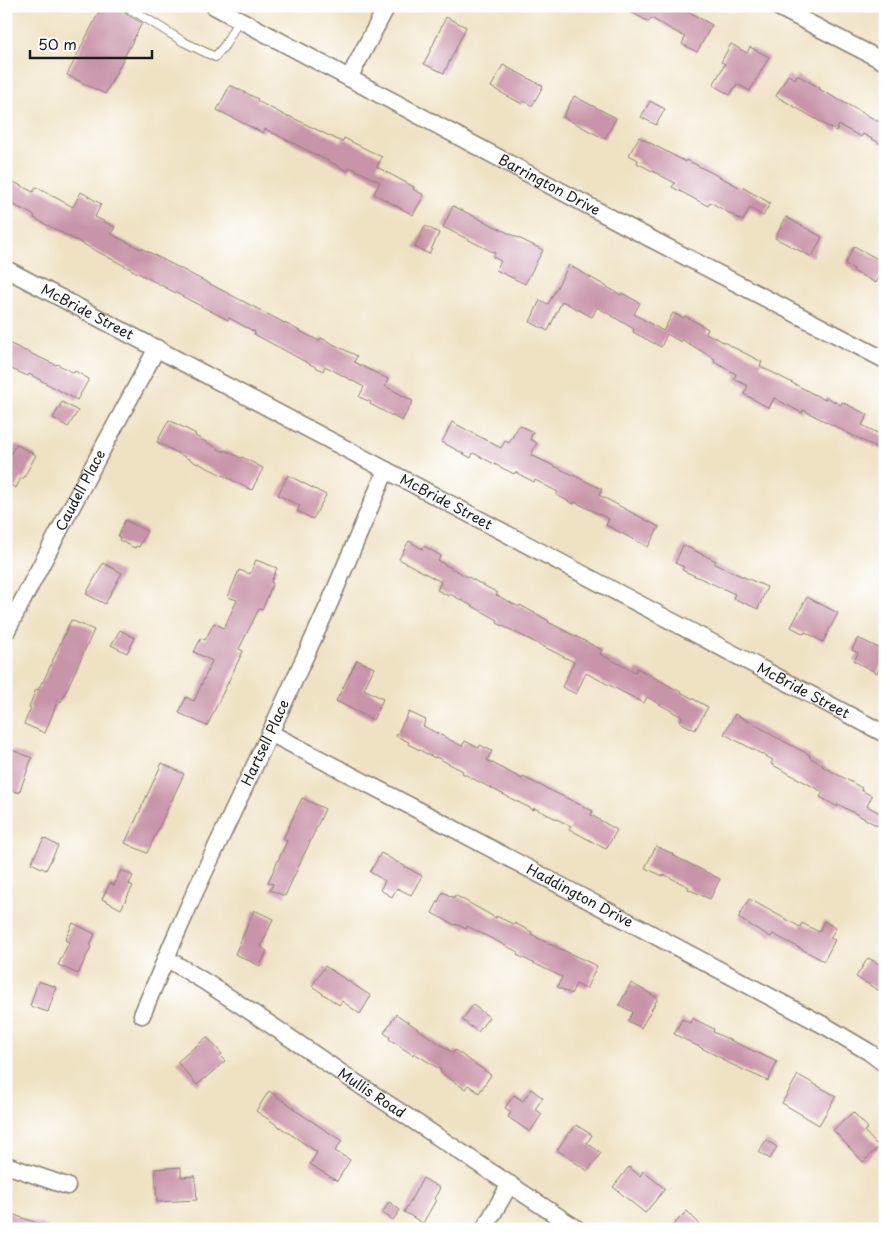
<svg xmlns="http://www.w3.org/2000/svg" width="891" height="1235" font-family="'Playpen Sans',sans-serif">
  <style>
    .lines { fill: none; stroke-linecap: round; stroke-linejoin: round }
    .stream { stroke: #7db9ef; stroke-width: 5 }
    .building { fill: #c894a9 }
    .lane-casing { stroke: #867f70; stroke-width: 10 }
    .street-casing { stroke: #867f70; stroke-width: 19 }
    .lane { stroke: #fff; stroke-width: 8 }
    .street { stroke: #fff; stroke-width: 16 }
    .labels { text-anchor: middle; stroke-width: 4.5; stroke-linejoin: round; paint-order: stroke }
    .street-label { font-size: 14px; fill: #1c1c1c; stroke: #fff }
  </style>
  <rect width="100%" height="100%" fill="#fff"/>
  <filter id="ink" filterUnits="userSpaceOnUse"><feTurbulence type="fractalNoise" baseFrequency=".02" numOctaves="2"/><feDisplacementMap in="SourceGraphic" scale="10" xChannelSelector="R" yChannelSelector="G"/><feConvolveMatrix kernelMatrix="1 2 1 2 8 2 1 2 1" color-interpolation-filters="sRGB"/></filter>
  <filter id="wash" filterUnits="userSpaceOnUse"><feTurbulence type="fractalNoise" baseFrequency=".0096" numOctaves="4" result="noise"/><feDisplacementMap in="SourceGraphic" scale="20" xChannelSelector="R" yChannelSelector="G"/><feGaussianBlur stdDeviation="1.12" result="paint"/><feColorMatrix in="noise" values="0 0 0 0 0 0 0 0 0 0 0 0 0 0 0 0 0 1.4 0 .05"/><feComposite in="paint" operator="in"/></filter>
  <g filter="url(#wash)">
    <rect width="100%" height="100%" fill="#efe2c3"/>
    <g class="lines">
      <path class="stream" d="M883,542l2,1"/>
    </g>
    <g id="blocks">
      <path class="building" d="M102,6h10l30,17 -37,71 -38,-19z
        M620,6h58l34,19 -15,27 -15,-8 3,-7 -34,-19 -2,4z
        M446,17l20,10 -22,46 -20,-9z
        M731,44l16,9 3,-6 19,10 -19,34 -13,-7 -7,11 -17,-10 12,-21 -4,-2z
        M503,65l40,21 -11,20 -8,-5 -2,3 -31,-17z
        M788,75l7,4 2,-4 23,13 -1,1 66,36v21l-22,-12 -2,3 -22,-12 -3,6 -60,-35z
        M230,85l28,14 -1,2 31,16 1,-1 53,26 2,-4 38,19 -5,10 37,20 -1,2 11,6 -11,20 -39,-21 6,-12 -30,-15 -2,4 -83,-42 -2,4 -46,-23z
        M574,96l42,22 -11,21 -42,-22z
        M650,101l15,8 -9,16 -15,-8z
        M639,137l47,25 1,-2 52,27 1,-1 30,17 -7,13 -13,-8 -7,13 -33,-19 -2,4 -36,-19 3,-4 -38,-20 1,-3 -9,-5z
        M6,178l27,14 3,-5 37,20 8,-15 20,12 -6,13 20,10 -4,7 30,15v-1l178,93 2,-3 36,18 -3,6 34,17 -3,7 28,15 -11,20 -32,-17 1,-2 -12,-5 5,-10 -39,-21 -2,5 -19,-10 -50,-27 1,-2 -26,-14 -1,2 -37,-19 -157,-83 1,-2 -29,-15z
        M453,206l90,44 -18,34 -29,-14 5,-9 -8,-4 2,-4 -52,-26z
        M786,217l36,20 -10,20 -37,-19z
        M425,226l14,7 -10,21 -14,-7z
        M854,246l31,17v3l-9,17 -23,-12 1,-2 -9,-5z
        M569,265l52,30 1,-2 18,10 -6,11 29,17 10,-18 10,5 2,-2 23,13 -2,4 56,29 -2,4 65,34 1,-3 15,8 1,-3 26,13 -6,10 23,12v15l-82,-42 -1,3 -28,-15 -5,10 -25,-14 4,-8 -14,-7 2,-5 -22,-12 1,-3 -34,-20v3l-14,-8 -6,13 -28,-15 1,-3 -37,-22 -5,10 -30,-16 -14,30 -18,-9 10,-22 8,4z
        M6,342l50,23 1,-1 17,9 1,-2 14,8 -12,21 -48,-26 -1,2 -22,-9z
        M62,402l16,9 -10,16 -15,-9z
        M169,420l27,14 -1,2 29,16 1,-2 16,8 1,-1 21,11 -11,22 -54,-27v1l-41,-22z
        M452,422l49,26 4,-7 4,2 10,-18 14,7 -3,7 7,4 -6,12 71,34 -3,6 60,32 -11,20 -42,-22 3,-6 -34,-17 -1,2 -18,-9 2,-3 -23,-12 -1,2 -19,-10 -1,2 -41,-21 -2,5 -29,-16z
        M16,444l20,11 -13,24 -2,-1 -5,10 -10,-5v-20z
        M288,475l38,20 -13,24 -16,-8 3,-5 -22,-11z
        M125,520l22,11 -8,16 -3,-1 -1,2 -16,-8 1,-3 -2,-1z
        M409,541l13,8 2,-3 17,10 -3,5 60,32 -2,2 23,12 1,-2 29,16 -1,1 54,28 -2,4 35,18 2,-4 71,39 -13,23 -15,-8 2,-5 -35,-20 -3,6 -58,-30 -10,21 -14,-7 12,-25 -77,-39 1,-3 -48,-26 -1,2 -12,-6 4,-8 -42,-23z
        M683,545l33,16 -2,3 53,23 -9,22 -25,-11 2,-4 -53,-24 2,-3 -9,-4z
        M256,560l21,8 -6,14 2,1 -11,27 -3,-1 -20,40 4,2 -36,75 -28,-13 7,-16 8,4 18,-40 -18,-9 7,-14 4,2 9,-17 10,5 13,-28 -9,-3 11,-27 11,4z
        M103,563l19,10 -17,31 -19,-10z
        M807,597l31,16 -15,29 -18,-10 -1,2 -13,-7z
        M71,620l23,10 -33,72 -3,-2 -13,33 -21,-9 7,-16 -2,-1 7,-18 2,1 4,-8h1z
        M120,630l15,8 -8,15 -16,-8z
        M858,638l27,13v7l-8,15 -23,-12 4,-8 -6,-3z
        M357,660l17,8 -10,21 19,10 -10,21 -37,-19z
        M409,712l17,8 -3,6 39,20 3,-5 14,7 1,-3 12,6 -5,9 35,19 1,-2 70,34 -2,4 26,15 -11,19 -37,-20 2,-3 -37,-18v2l-18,-9 -54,-28 1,-2 -27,-14 -1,1 -27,-14 1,-2 -13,-6z
        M735,714l35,19v1l40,21 -1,2 14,8 -1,1 40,22 -1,2 11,6 -5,10 18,10v14l-47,-26v3l-18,-10 3,-5 -52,-28 2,-4 -49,-26z
        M12,750l20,8 -13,35 -13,-5v-23z
        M162,763l22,11 -37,79 -22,-10z
        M302,798l23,11 -40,87 -15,-6 3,-6 -5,-2 19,-41 -4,-2z
        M44,838l14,8 -12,24 -15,-7z
        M656,846l17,8 -1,1 48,24 -10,20 -22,-10 1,-2 -22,-11 -3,-1 -1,1 -18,-8z
        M381,853l41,23 -11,19 -14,-7 -5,9 -12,-7 5,-9 -15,-9z
        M121,870l12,6 -4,8 4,2 -12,23 -19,-10 8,-16 4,2z
        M443,892l11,6 1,-3 41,23v-2l17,8 1,-1 18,9 -1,2 6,3v1l60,28 -11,23 -10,-5 -5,10 -14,-7 5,-10 -45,-22 1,-3 -51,-26 -1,3 -10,-5 -1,1 -23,-12z
        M749,899l51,28 2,-4 17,9 5,-11 12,7 -6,10 5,2 -11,21 -51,-27 -2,3 -33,-19z
        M254,910l19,9 -12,28 6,4 -7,15 -25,-12z
        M73,923l22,11 -5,12 1,1 -13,27 -20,-9 11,-23 -4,-2z
        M868,958l17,9v27l-29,-17z
        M325,966l46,30 -11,18 -18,-13 -3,4 -27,-19z
        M38,981l18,6 -8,25 -18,-6z
        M631,983l27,15 -17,30 -13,-7 5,-9 -14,-7z
        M473,1005l16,12 -11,15 -16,-12z
        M396,1014l57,39 2,-3 36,25 -12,18 -11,-8 -3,4 -25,-17 1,-2 -27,-17 -1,2 -24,-16 1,-2 -6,-4z
        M692,1018l22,11 -1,3 64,30 -9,19 -46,-21 1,-1 -49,-25 8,-15 8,4z
        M207,1037l15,17 -2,2 5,5 -28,24 -20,-23z
        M798,1075l38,21 -17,29 -37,-22z
        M531,1089l12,9 -8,11 7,5 -12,18 -22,-15 3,-5 -6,-4 9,-13 9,6z
        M269,1091l25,17 -1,1 49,32 -7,10 15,9 -13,21 -27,-17 7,-12 -61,-41z
        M853,1112l15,16 -4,3 15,16 -16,15 -30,-32z
        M576,1125l16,10 -5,8 14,10 -13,18 -31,-21 12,-18 1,1z
        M766,1140l11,7 -7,12 -11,-7z
        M181,1167v10l14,-1 2,24 -40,2 -2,-33z
        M629,1167l11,9 3,-5 22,18 -20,24 -32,-26z
        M423,1178l17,10 -6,11 2,1 -13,23 -19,-11z
        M389,1202l11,8 -7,10 -11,-7z
        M687,1211l17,18h-35z
        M6,1212l42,15 -1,2h-41z"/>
    </g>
  </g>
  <g filter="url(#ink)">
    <use href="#blocks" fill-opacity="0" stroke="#867f70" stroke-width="1"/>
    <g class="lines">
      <defs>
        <path id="lane" d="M126,6l58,36 31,15 10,-12 14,-26"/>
        <g id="street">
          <path id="s1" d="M214,6l418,223 253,131"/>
          <path d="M776,6l109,56"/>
          <path d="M349,78l38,-72"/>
          <path id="s2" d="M6,269l879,465"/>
          <path id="s3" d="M6,632l85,-162 66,-122"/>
          <path id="s4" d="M270,733l171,89 386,205 42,25 16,12"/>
          <path id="s5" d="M166,958l41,25 64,42 84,57 222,147"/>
          <path id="s6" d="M142,1015l30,-71 23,-52 75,-159 60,-131 56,-132"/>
          <path d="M6,1165l61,21"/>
          <path d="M484,1229l26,-45"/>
        </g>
      </defs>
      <use href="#lane" class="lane-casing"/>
      <use href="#street" class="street-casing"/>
      <use href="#lane" class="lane"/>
      <use href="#street" class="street"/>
    </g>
  </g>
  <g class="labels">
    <g class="street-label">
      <text dy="5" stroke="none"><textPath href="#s1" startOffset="380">Barrington Drive</textPath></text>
      <text dy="5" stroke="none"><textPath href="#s2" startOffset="92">McBride Street</textPath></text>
      <text dy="5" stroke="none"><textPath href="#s3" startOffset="160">Caudell Place</textPath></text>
      <text dy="5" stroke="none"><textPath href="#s2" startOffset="498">McBride Street</textPath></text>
      <text dy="5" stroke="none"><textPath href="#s2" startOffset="902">McBride Street</textPath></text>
      <text dy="5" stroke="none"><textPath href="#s6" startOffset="299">Hartsell Place</textPath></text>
      <text dy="5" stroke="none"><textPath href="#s4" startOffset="350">Haddington Drive</textPath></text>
      <text dy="5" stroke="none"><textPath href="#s5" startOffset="246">Mullis Road</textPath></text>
    </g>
  </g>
  <rect width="891" height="1235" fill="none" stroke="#fff" stroke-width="25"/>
  <path d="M30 50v8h122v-8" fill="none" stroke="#1c1c1c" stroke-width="2.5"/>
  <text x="38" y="50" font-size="15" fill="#1c1c1c" stroke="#ffffff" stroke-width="4" paint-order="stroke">50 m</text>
</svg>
